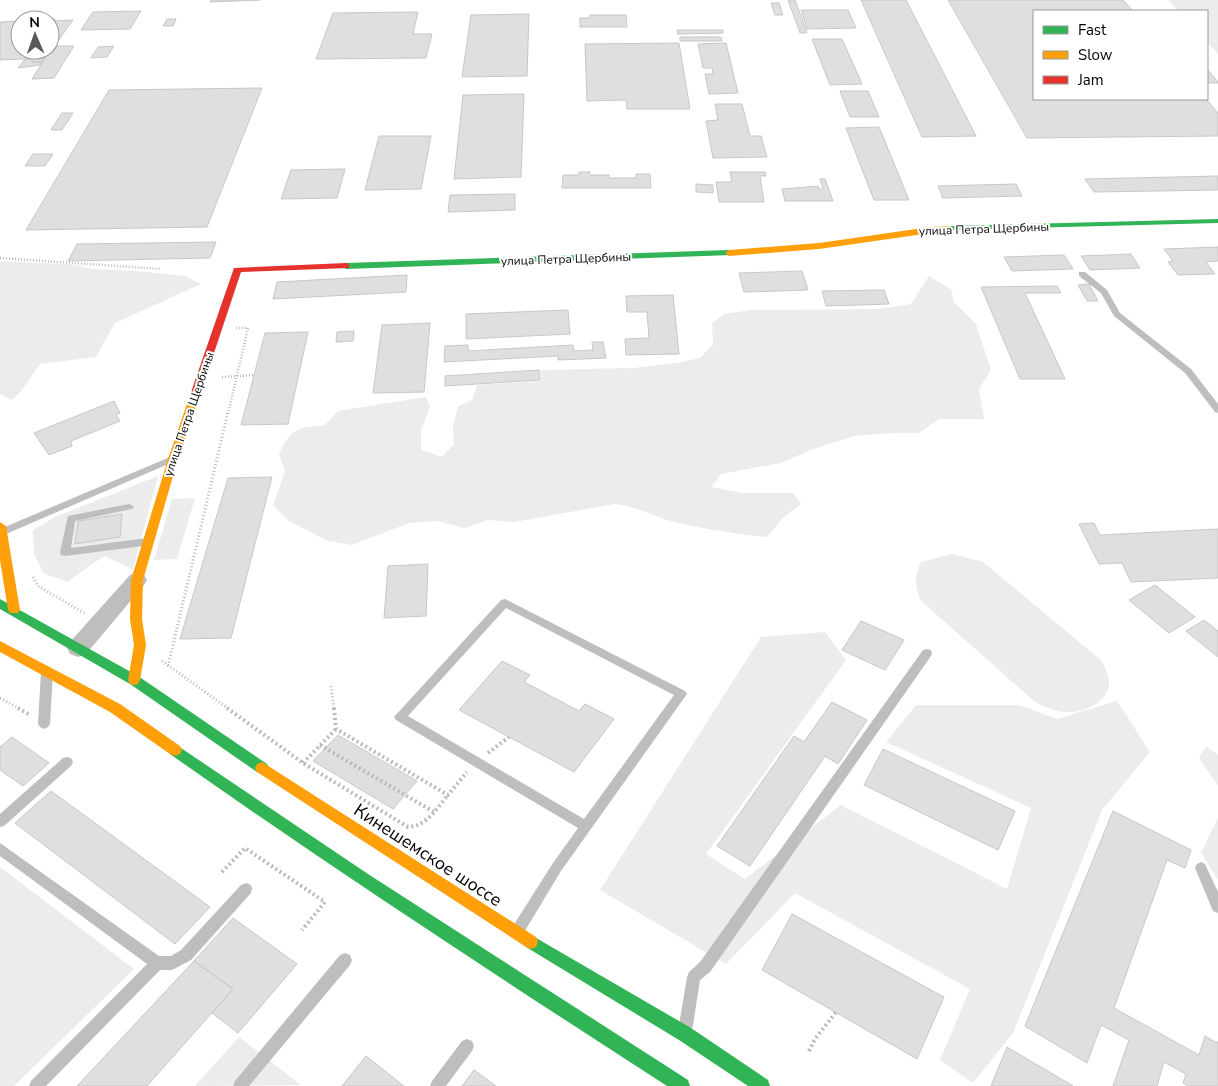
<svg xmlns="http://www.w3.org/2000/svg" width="1218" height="1086" font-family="'Nunito Sans',sans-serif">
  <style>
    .green { fill: #ececec }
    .building { fill: #dfdfdf; stroke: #c7c7c7 }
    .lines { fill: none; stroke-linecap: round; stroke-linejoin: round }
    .path-far2 { stroke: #b9b9b9; stroke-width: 2.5; stroke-dasharray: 1 2; stroke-linecap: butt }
    .path-far1 { stroke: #b9b9b9; stroke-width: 3; stroke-dasharray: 1 2.5; stroke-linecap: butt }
    .path { stroke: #b9b9b9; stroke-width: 4; stroke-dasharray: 2 3; stroke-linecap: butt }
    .lane { fill: #bebebe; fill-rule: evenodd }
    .street { fill: #bebebe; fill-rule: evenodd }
    .fast { fill: #30b455; fill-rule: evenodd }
    .slow { fill: #ff9f0a; fill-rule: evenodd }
    .jam { fill: #e5322d; fill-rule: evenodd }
    .labels { text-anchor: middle; stroke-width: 4; stroke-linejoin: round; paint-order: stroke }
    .far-street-label { font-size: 12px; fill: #000; stroke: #fff }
    .near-street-label { font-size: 18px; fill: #000; stroke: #fff }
  </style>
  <rect width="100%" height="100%" fill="#fff"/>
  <path class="green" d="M1168,0h50v54l-11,-12v-31h-28z
    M0,261l67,3 26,5 44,2 48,5 16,8 -86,39 -19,34 -56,7 -19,27 -9,9 -12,-6z
    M929,276l23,14 1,11 23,23 15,46 -12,19 5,30h-45l-20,14h-26l-39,3 -41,13 -32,14 -60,11 -10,13 32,6h50l8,11 -19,15 -15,18c-34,-4 -67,-8 -100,-17 -18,-6 -33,-14 -52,-16l-101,18 -26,-2 -23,8 -28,-7 -28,2 -57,22 -24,-4 -39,-20 -16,-15 12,-35 -6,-16c11,-25 18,-29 45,-29l14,-15 88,-14 4,10 -9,24v19l21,7 12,-13 -1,-17 5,-21 14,-6 5,-15 64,-4 -1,-11 93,-2 44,-5 23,-5 13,-14 -1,-21 12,-9 27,-4 128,-1 32,-5z
    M158,476l-25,93 -29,-13 -37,26 -24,-9 -9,-19 -1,-24 22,-13z
    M195,498l-18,61 -23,1 18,-61z
    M952,554l31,8 119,99c3,7 7,15 7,22 0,20 -28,31 -45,29 -11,-1 -19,-5 -29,-10l-115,-102c-5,-15 -6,-24 1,-38z
    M825,632l21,28 -140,194 39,25 96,-74 166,84 24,-81 -145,-66 30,-37h103l38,14 60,-18 33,51 -48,58 -89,223 -40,50 -33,-23 30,-71 -175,-96 -69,71 -126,-74 161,-253z
    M1206,746l12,9v31l-19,-28z
    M1218,818v62l-17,-27z
    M0,867l134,102 -120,117h-14z
    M239,1037l62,48 -106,1z"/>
  <path class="building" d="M211,0h49l-50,2z
    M788,0h7l12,33h-7z
    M861,0h45l70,136 -54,1z
    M948,0h175l10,11h-99v88h172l12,14v23l-191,2z
    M771,3h8l4,12h-8z
    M801,10h47l8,18 -49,1z
    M141,11l-11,18 -49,1 12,-18z
    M418,12l-5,22h19l-6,24 -110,1 17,-46z
    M529,14l-2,62 -65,1 9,-62z
    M590,15h36l1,12h-47v-9h10z
    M55,19l-1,2 19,-1 -23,32h-3l-4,6 -43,2v-38l20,-1v29h30v-30h-27z
    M167,19h9l-3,7h-10z
    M677,30h46v3l-45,1z
    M680,37h41l1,4h-42z
    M812,39h30l20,45 -32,1z
    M679,43l11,66h-63l-1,-9 -39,1 -2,-57z
    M726,43l12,50 -29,1 -4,-20h8l-1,-6h-9l-5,-24z
    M57,46h17l-20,32 -22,1 13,-21 5,-5h3z
    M114,46l-7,11 -16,1 7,-11z
    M45,58l-2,3 -12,1h11l-2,3 -22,3 7,-9z
    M1207,69l11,13v1h-11z
    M262,88l-55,139 -181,3 83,-140z
    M840,91h28l11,26h-29z
    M524,94l-3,83 -67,2 9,-84z
    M715,104h27l8,32h11l6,21 -54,1 -7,-37 12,-1z
    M62,113h11l-11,17h-11z
    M879,127l30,73h-35l-28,-72z
    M379,136h52l-10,53 -56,1z
    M33,154h20l-8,12h-20z
    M345,169l-8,29 -56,1 10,-29z
    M579,172h11v3h19v3h27v-4h14l1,14h-89l1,-13h16z
    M730,172h35l1,4h-6l4,26h-45l-3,-20h16z
    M1218,176v14l-124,2 -9,-13z
    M820,179h5l8,22h-48l-3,-12 36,-3 1,3h4z
    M696,184l17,1v8l-17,-1z
    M1016,184l6,12 -79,2 -5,-12z
    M515,194v16l-67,2 2,-17z
    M216,242l-6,16 -142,3 9,-17z
    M1218,247v14l-12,1 9,12 -37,1 -10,-13 5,-1 -9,-12z
    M1131,254l9,14 -50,2 -9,-14z
    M1064,255l9,14 -61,2 -8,-14z
    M802,271l6,19 -64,2 -5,-19z
    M407,275l-1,17 -133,7 4,-17z
    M1089,284l9,17h-11l-9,-16z
    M1057,286l4,7h-36l40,86h-45l-39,-92z
    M884,290l5,14 -63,2 -4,-15z
    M673,295l6,59 -53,1 -1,-16 24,-1 -2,-26h-20l-1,-16z
    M568,310l2,24 -104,5v-25z
    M430,323l-6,69 -51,1 9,-68z
    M354,331l-1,10 -17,1 1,-10z
    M308,332l-20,92 -47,1 24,-92z
    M592,342h11l3,16 -48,2v-4l-114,6 1,-16 23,-1v6l105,-6 1,6 19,-1z
    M539,370l1,10 -95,6v-10z
    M114,401l6,12 -4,2 4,6 -49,20 1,5 -23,9 -15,-22z
    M272,477l-41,161 -51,1 48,-161z
    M122,514l-2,23 -45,7 3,-23z
    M1094,523l6,12 118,-6v49l-87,4 -9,-19 -23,1 -20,-40z
    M428,564l-2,52 -42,2 4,-52z
    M1155,585l40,32 -26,16 -40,-33z
    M1204,620l14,11v26l-32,-26z
    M861,621l43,19 -19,30 -43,-20z
    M502,661l28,14 -6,7 55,29 6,-7 29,15 -40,53 -115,-62z
    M832,702l35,18 -29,44 -13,-8 -75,110 -33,-20 77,-110 10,6z
    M338,735l79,46 -24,28 -80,-48z
    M12,737l37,26 -26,23 -23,-16v-23z
    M883,749l132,62 -17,39 -134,-65z
    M51,791l159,116 -35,37 -160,-121z
    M1113,811l78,39 -6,18 -18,-8 -53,148 85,47 6,-19 12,7 1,-2v45h-30l-5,-3 3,-9 -22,-12 -7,24h-44l16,-46 -28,-15 -14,38 -62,-37z
    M792,914l152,83 -27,62 -155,-89z
    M233,918l64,46 -59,69 -26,-20 21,-24 -39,-28z
    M194,961l39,28 -86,97h-70z
    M1007,1047l66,39h-82z
    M366,1056l38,30h-62z
    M474,1070l22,16h-34z"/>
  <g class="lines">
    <path class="path-far2" d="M0,258l161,11
      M222,377l33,-2
      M228,414l20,-86h-12"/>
    <path class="path-far1" d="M33,577l5,9 46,27
      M162,661l67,48
      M168,666l60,-254
      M331,686l3,23
      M0,698l20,11"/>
    <path class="path" d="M18,708l12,7
      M227,708l76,55 105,64c19,-1 29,-19 40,-32
      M334,708l2,21 112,66 19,-23
      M320,745l114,67
      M488,753l21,-16
      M303,763l33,-34
      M222,872l23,-24 80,54 -23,28
      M809,1051l6,-12 21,-27"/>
    <path class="lane" d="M1079,272h6l22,18 13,23 71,56 27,35v9l-3,-1 -30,-39 -71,-57 -13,-23 -22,-17z
      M170,457l5,3 -2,2 -167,72 -6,1v-6z
      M129,504l3,1 2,2 -2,2 -57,12 -4,27 76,-10 5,4 -1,3 -86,11 -4,-1 -1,-3 8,-36z
      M505,599l180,92 2,3 -126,177 -38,63 -5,2 -5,-2 -2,-4 2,-4 40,-63 25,-35 -182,-108 -2,-3 107,-117zM506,608l168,87 -90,124 -176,-103z
      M927,649l4,1 1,3 -1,3 -221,316 -10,8 -7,45 -2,5 -5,2 -5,-2 -2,-5 8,-48 2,-5 11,-10 223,-312z
      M47,668l4,1 2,3 -3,52 -2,3 -4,2 -4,-2 -2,-3 3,-52 2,-3z
      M67,757l4,1 2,4 -2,4 -67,60 -4,1v-13l63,-56z
      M0,843l159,113h12l10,-6 60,-65 5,-2 5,2 1,4 -1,4 -60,67 -19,10h-12l-114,116h-17l2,-5 116,-117 -147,-108z
      M1201,862l4,2 13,28v21l-5,-2 -18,-43 2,-4z
      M345,953l5,2 2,5 -2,5 -101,121h-16l2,-5 105,-126z
      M467,1039l5,2 2,5 -2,5 -26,35h-16l2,-5 30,-40z"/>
    <path class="street" d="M137,572l7,3 3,5 -3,5 -58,69 -8,3 -8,-3 -3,-6 3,-6 60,-67z"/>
    <path class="fast" d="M1218,219v4l-269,7 -4,-2 4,-2z
      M729,250l3,1v4l-386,14 -4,-3 4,-3z
      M0,599l138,77 129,88 2,4 -2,4 -5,2 -5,-2 -127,-88 -130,-75z
      M175,744l193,130 320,206 2,6h-23c-167,-108 -334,-217 -497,-332l-2,-4 2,-4z
      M531,935l160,93 77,52 2,6h-22l-69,-46 -153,-93 -2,-5 2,-5z"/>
    <path class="slow" d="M949,226l4,2 -1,2 -133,19 -90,7 -4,-3 4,-3 90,-7 111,-16z
      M194,395l5,3 -21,61 -35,121 -1,39 4,26 -6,35 -2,4 -4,1 -4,-1 -2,-4 6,-35 -4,-26 1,-39 37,-121 21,-61z
      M0,522l6,4 14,84 -2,3h-8l-2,-3 -8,-50z
      M0,641l120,63 60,42 2,4 -2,4 -5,2 -5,-2 -60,-42 -110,-60z
      M262,762l274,175 2,5 -2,5 -5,2 -5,-2 -269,-175 -2,-4 2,-4z"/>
    <path class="jam" d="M346,263l3,1v4l-108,4 -42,126 -5,3 -3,-1 -2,-2 45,-130z"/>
  </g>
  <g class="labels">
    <g class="far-street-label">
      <text transform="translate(984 229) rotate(-2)" y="4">улица Петра Щербины</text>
      <text transform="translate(566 259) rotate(-2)" y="4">улица Петра Щербины</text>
      <text transform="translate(189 414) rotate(-71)" y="4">улица Петра Щербины</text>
    </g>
    <g class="near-street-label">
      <text transform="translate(428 855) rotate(33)" y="6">Кинешемское шоссе</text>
    </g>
  </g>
  <rect x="1033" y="10" width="175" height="90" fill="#ffffff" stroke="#999999"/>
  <rect x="1043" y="26" width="25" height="8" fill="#30b455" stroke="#999999"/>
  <text x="1078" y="35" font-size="15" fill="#000000">Fast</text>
  <rect x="1043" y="51" width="25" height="8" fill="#ff9f0a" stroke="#999999"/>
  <text x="1078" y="60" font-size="15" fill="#000000">Slow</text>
  <rect x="1043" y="76" width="25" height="8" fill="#e5322d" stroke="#999999"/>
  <text x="1078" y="85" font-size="15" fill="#000000">Jam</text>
  <g transform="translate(35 35) rotate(358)"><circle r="24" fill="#ffffff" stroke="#999999"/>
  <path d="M0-4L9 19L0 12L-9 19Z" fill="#595959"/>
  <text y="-8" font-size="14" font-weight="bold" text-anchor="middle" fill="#000000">N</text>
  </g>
</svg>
